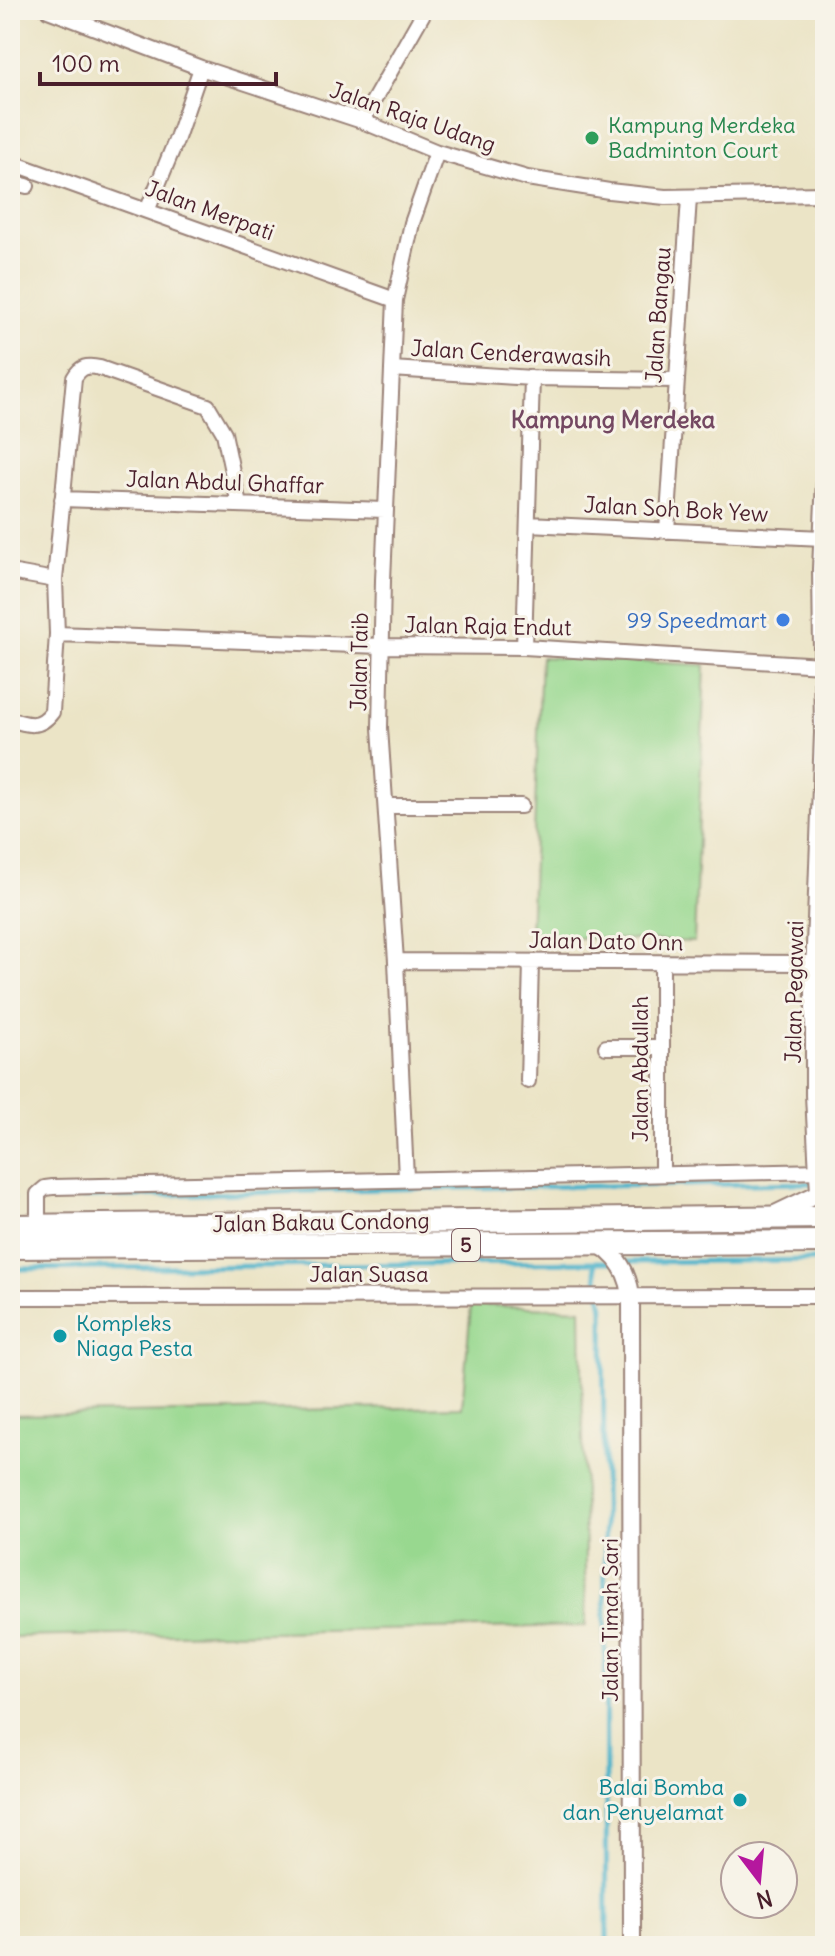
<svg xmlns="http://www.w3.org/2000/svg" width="835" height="1956" font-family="Delius,sans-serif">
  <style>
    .green { fill: #98d88f; stroke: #717c5d; stroke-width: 2 }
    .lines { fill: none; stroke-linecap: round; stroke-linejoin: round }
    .stream { stroke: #4cb3cb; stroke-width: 5 }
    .minor-casing { stroke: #9a8278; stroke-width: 18 }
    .tertiary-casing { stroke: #9a8278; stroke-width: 20 }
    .primary-casing { stroke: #9a8278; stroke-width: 26 }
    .minor { stroke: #fff; stroke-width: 14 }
    .tertiary { stroke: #fff; stroke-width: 16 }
    .primary { stroke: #fff; stroke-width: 22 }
    .leisure-dot { fill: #2e9e5b; stroke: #f7f3e8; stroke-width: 3 }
    .shop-dot { fill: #3f7fe0; stroke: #f7f3e8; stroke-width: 3 }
    .culture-dot { fill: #0f9aa8; stroke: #f7f3e8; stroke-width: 3 }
    .labels { text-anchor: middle; stroke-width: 6; stroke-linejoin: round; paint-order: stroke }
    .shield { fill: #f7f3e8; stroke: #7e5f64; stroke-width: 2 }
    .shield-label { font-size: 20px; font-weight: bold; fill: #4a1f2b }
    .street-label { font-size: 22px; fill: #4a1f2b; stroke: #f7f3e8 }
    .leisure-label { font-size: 22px; fill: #27864d; stroke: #f7f3e8; text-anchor: start }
    .shop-label { font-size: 22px; fill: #366cbe; stroke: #f7f3e8; text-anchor: end }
    .culture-label { font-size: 22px; fill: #0d838f; stroke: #f7f3e8; text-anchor: start }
    .neighbourhood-label { font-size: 24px; font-weight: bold; fill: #744862; stroke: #f7f3e8 }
  </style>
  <rect width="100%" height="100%" fill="#f7f3e8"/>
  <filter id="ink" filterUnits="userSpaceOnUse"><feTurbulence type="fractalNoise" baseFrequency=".0125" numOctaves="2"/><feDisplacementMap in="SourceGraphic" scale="16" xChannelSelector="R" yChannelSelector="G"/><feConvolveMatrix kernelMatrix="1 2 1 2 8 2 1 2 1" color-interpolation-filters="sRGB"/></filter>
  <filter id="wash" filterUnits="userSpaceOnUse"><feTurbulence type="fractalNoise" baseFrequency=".006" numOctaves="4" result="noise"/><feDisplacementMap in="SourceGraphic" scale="32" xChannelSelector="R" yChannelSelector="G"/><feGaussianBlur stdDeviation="1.8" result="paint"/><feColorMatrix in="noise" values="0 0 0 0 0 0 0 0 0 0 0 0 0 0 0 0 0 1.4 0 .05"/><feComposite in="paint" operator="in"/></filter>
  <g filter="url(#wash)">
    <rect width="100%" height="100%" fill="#ebe4c6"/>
    <path class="green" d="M541,657l164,8 -11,277 -164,-6z
      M471,1305l110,4 5,317 -576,11v-222l452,-8z"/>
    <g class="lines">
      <path class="stream" d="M60,1198l320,-9 436,-6
        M10,1199h3
        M594,1262h19
        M623,1262l202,-2
        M10,1269l584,-7 9,46 4,638"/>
    </g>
  </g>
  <g filter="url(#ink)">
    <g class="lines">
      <defs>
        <path id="minor" d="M48,10l153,58 161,53 75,31 90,26 82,13 56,6 160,-3
          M362,121l63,-111
          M10,162l385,138
          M10,182l17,4
          M147,211l30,-73 24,-70
          M392,369l140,9 143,2
          M62,499l323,11
          M528,524l295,14
          M667,531l22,-333
          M10,572l45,8
          M57,634l325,12 142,1 298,18
          M524,647l8,-269
          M10,719c17,6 30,10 42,-7l5,-78 -2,-54 19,-202c7,-12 13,-13 26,-10l108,38 16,27 15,72
          M386,806h135
          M396,961l419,2
          M606,1047h56
          M528,1081l3,-119
          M662,1174v-210
          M406,1178l-10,-217 -16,-233 3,-148 12,-280 17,-77 25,-71
          M38,1225v-31l7,-6 8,-1 772,-16
          M10,1297l815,-1"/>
        <path id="tertiary" d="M819,1193l-5,-98v-122l9,-240 -2,-164 4,-90
          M775,1214l44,-21
          M598,1244c19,11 30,29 33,51l1,651"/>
        <path id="primary" d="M10,1226l815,-9
          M10,1247l815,-5"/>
      </defs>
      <use href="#minor" class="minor-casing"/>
      <use href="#tertiary" class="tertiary-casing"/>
      <use href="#primary" class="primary-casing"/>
      <use href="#minor" class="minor"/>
      <use href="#tertiary" class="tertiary"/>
      <use href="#primary" class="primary"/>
    </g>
  </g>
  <circle class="leisure-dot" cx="592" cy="138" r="8"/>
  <circle class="shop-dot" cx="783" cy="620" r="8"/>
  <g class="culture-dot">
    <circle cx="60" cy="1336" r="8"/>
    <circle cx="740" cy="1800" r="8"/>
  </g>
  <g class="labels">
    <rect class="shield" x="452" y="1229" width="28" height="32" rx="6"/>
    <g class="shield-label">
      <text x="466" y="1252">5</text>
    </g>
    <g class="street-label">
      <text transform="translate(413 117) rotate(19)" y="8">Jalan Raja Udang</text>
      <text transform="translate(210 210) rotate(20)" y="8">Jalan Merpati</text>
      <text transform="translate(658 315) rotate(-86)" y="8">Jalan Bangau</text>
      <text transform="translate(511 353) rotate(3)" y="8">Jalan Cenderawasih</text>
      <text transform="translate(225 482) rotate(2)" y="8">Jalan Abdul Ghaffar</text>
      <text transform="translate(676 509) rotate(3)" y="8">Jalan Soh Bok Yew</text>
      <text transform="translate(488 626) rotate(1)" y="8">Jalan Raja Endut</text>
      <text transform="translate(359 662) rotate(-89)" y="8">Jalan Taib</text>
      <text transform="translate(606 941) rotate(1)" y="8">Jalan Dato Onn</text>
      <text transform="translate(794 992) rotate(-89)" y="8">Jalan Pegawai</text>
      <text transform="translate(640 1069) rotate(-90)" y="8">Jalan Abdullah</text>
      <text transform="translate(321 1222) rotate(-1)" y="8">Jalan Bakau Condong</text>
      <text x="369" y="1282">Jalan Suasa</text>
      <text transform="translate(610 1620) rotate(-90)" y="8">Jalan Timah Sari</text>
    </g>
    <g class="leisure-label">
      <text x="608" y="133">Kampung Merdeka<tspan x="608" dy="25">Badminton Court</tspan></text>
    </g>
    <g class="shop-label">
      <text x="767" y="628">99 Speedmart</text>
    </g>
    <g class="culture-label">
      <text x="76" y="1331">Kompleks<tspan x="76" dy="25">Niaga Pesta</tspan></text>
      <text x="724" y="1795" text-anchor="end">Balai Bomba<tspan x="724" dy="25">dan Penyelamat</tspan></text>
    </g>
    <g class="neighbourhood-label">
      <text x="613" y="428">Kampung Merdeka</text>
    </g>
  </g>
  <rect width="835" height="1956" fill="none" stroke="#f7f3e8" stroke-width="40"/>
  <g transform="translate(759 1880) rotate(164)"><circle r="38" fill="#f7f3e8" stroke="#b29e9c" stroke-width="2"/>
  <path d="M0-6L14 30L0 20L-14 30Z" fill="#b5179e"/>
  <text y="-12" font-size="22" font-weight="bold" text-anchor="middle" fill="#4a1f2b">N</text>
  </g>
  <path d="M40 72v12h236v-12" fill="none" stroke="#4a1f2b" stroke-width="4"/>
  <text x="52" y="72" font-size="24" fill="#4a1f2b" stroke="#f7f3e8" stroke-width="6" paint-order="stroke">100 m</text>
</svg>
